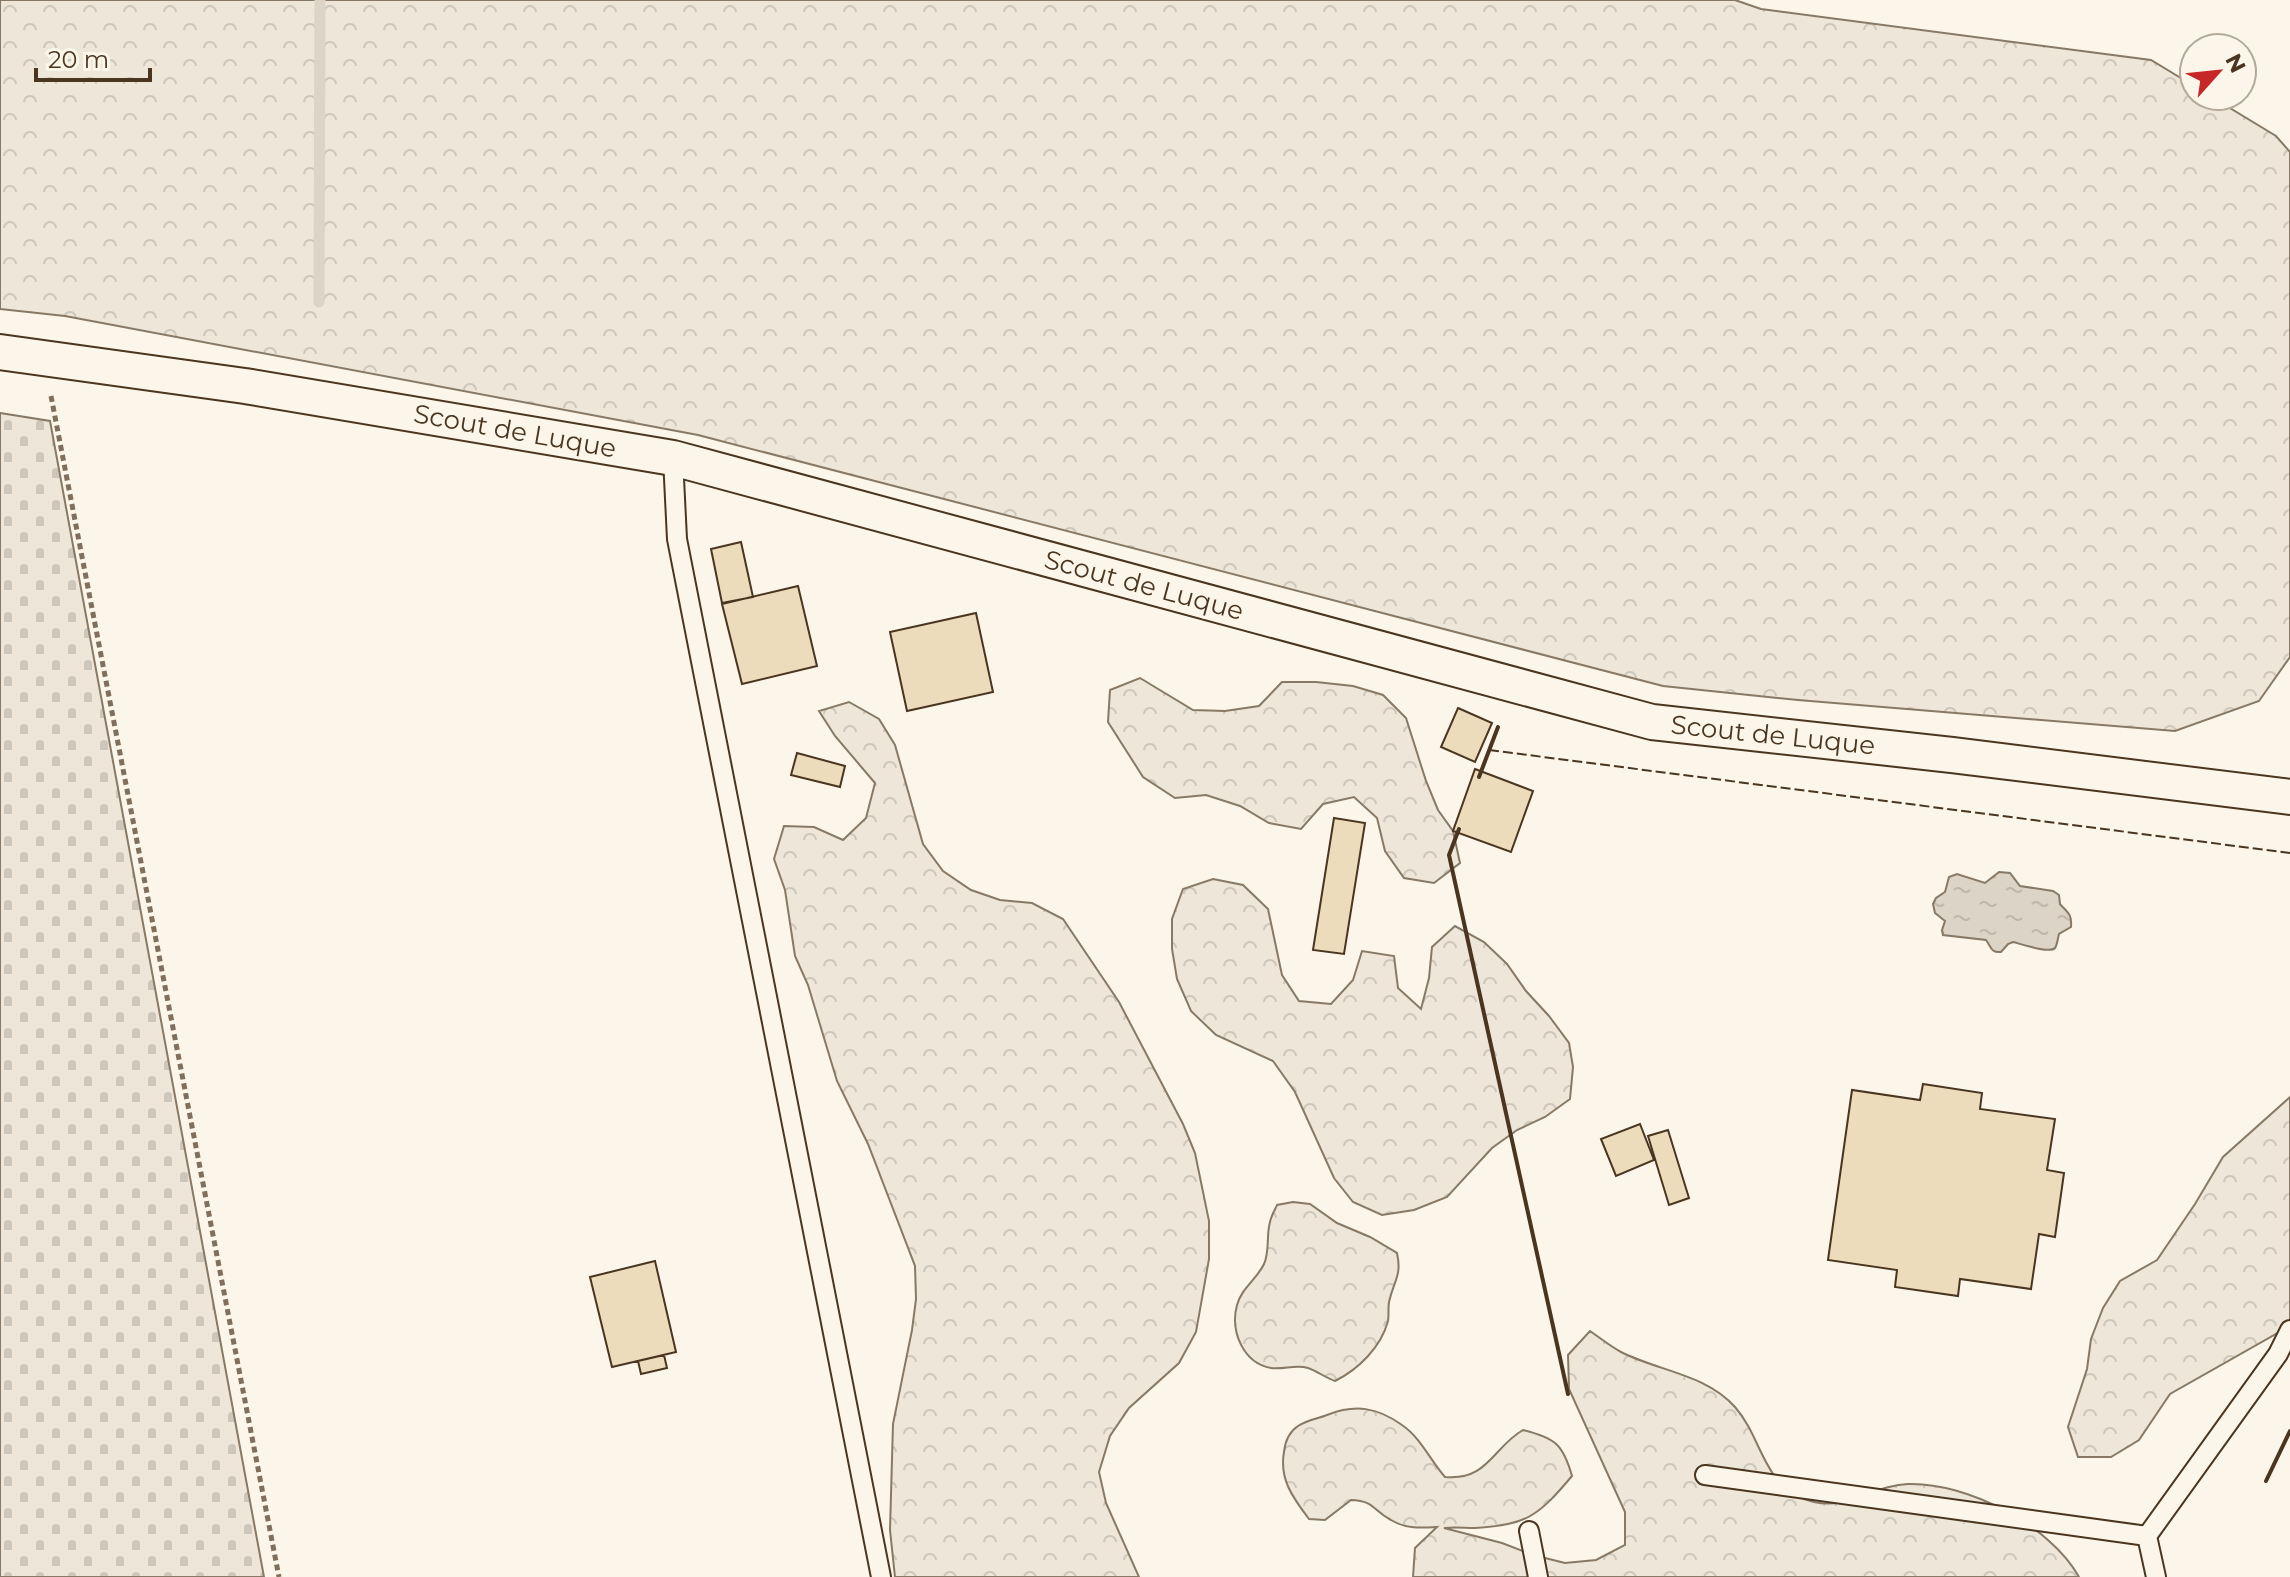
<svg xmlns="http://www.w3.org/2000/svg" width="2290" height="1577" font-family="Montserrat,sans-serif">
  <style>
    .forest { fill: url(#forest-crowns); stroke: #887966; stroke-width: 2 }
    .cemetery { fill: url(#cemetery-stones); stroke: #887966; stroke-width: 2 }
    .water { fill: url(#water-ripples); stroke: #887966; stroke-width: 2 }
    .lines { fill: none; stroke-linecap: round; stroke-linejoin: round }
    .stream { stroke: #dcd4c6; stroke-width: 11 }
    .building { fill: #ecdcbc; stroke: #4a3520; stroke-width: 2 }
    .lane-casing { stroke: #4a3520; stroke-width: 22 }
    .street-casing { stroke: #4a3520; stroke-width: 38 }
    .path { stroke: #7f6f5c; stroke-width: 5; stroke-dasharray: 6 4; stroke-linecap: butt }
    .lane { stroke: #fbf6e9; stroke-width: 18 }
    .street { stroke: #fbf6e9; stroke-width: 34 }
    .fence { stroke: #4a3520; stroke-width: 2; stroke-dasharray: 10 4; stroke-linecap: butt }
    .wall { stroke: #4a3520; stroke-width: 4 }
    .labels { text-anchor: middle; stroke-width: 6; stroke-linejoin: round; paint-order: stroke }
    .street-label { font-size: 26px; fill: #4a3520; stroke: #fbf6e9 }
  </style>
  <defs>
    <pattern id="forest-crowns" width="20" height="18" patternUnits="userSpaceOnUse" patternTransform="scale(2)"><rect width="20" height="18" fill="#ede6d9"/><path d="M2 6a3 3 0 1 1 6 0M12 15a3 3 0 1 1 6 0" fill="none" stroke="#cdc6ba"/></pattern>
    <pattern id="cemetery-stones" width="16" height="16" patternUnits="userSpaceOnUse" patternTransform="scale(2)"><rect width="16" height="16" fill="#ede6d9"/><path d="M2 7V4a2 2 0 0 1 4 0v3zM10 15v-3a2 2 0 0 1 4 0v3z" fill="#cdc6ba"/></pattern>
    <pattern id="water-ripples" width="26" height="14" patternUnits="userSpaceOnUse" patternTransform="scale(2)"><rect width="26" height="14" fill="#dcd4c6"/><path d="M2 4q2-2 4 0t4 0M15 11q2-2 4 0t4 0" fill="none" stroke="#beb7aa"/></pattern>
  </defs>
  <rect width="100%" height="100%" fill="#fbf6e9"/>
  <path class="forest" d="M0,0h1735l26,9 390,51 43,26v10h16l66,40 14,16v505l-31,44 -84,30 -377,-31 -135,-14 -965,-251 -633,-119 -65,-7z
    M1140,678l53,32 32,1 34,-5 23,-24h34l37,4 30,9 23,23 20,63 12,29 15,21 7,32 -26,20 -30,-5 -19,-27 -8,-33 -23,-21 -31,7 -22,25 -32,-6 -29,-17 -34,-11 -31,3 -32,-21 -35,-55 2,-32z
    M849,702l30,17 16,26 28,99 20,27 28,19 29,10 32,3 31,16 56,83 64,122 12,29 14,68v38l-13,73 -17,31 -50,45 -19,28 -11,36 7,31 33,74h-244l-5,-47 3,-106 19,-94 4,-31 -1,-33 -47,-122 -31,-63 -29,-96 -13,-29 -10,-66 -11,-31 10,-33 30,1 29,13 23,-22 9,-35 -40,-47 -16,-25z
    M1213,879l30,6 25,24 14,66 17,26 32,3 22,-24 9,-29 32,5 4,32 23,21 8,-31 3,-31 23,-21 29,16 23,22 19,27 23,25 20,27 4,24 -3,32 -25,18 -28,13 -25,18 -45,49 -33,13 -32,5 -29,-13 -19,-24 -39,-86 -22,-31 -57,-26 -25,-24 -14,-32 -5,-30v-30l11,-30z
    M2290,1097v229l-120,68 -31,46 -28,17h-33l-10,-30 19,-58 4,-30 12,-31 17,-27 37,-21 38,-56 28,-47z
    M1293,1202l17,2 27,19 33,14 27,16c5,23 -3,27 -8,49 -1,6 0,13 -1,19 -7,26 -29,48 -53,60 -9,-3 -18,-10 -27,-13 -12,-4 -25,2 -37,0 -28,-5 -41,-37 -34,-63 4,-16 20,-26 27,-41 6,-13 2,-28 6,-42 1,-6 5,-12 7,-17z
    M1590,1331c10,7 20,15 31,21 37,19 85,22 114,55 29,33 28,84 79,95 35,8 61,-17 94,-18 59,-2 143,42 171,93h-666l2,-29 22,-21c-16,1 -31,2 -46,-7 -19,-10 -16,-19 -40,-20l-26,20 -16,-1c-16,-21 -30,-40 -25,-67 1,-10 5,-20 14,-26 9,-6 19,-7 29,-11 28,-11 50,-8 75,10 19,13 28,35 43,52 43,4 48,-30 78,-47 32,8 40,14 49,46 -33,39 -44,49 -97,52 -10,0 -21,-1 -31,0l58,15 31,12 32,8 31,-3 29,-15v-33l-56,-123 -1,-34z"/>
  <path class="cemetery" d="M0,413l50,8 214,1156h-264z"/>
  <path class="water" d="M1999,872l11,1 10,13 33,5 6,4 1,9c8,9 12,10 11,23l-12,7c-1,3 -2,12 -4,14 -5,6 -34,-4 -42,-6l-5,2 -7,8c-10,1 -10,-5 -15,-12l-43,-5 -1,-5 3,-9 -10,-8 -2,-9 3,-6 9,-6 4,-15 8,-3 28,9z"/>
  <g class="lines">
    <path class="stream" d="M319,302l1,-302"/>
  </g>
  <path class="building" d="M741,542l12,55 -31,6 -11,-54z
    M798,586l19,80 -75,18 -20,-80z
    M976,613l17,79 -86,19 -17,-79z
    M1458,708l34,15 -17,39 -34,-15z
    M797,753l48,13 -5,21 -49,-12z
    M1475,769l58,22 -22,61 -58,-21z
    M1334,818l31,5 -21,131 -31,-4z
    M1923,1084l59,9 -2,16 75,10 -8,51 17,3 -9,64 -16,-3 -8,55 -71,-10 -2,17 -63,-9 2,-17 -69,-10 24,-170 68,10z
    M1640,1124l14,36 -38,16 -15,-37z
    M1668,1130l21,68 -20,7 -21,-69z
    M655,1261l21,91 -64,15 -22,-90z
    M664,1355l3,13 -26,6 -3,-13z"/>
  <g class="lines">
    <defs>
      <path id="lane" d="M673,458l4,81 204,1038
        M1705,1475l442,61 9,41
        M1529,1531l9,46
        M2147,1536l131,-182 12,-24"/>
      <path id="street" d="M0,352l245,34 428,72 979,264 300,33 338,42"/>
    </defs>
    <use href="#lane" class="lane-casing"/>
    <use href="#street" class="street-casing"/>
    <path class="path" d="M51,396l228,1181"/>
    <use href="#lane" class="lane"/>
    <use href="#street" class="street"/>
    <path class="fence" d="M1489,750l801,103"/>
    <path class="wall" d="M1479,777l19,-50
      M1459,829l-10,26 119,539
      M2266,1481l24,-50"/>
  </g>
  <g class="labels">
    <g class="street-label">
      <text transform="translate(515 431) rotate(10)" y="9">Scout de Luque</text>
      <text transform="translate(1144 585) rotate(15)" y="9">Scout de Luque</text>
      <text transform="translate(1773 735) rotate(6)" y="9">Scout de Luque</text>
    </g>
  </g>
  <g transform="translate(2218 72) rotate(63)"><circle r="38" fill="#fbf6e9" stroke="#b4a999" stroke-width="2"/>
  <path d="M0-6L14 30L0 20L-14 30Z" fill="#c62828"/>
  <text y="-12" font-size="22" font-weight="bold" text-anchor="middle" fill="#4a3520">N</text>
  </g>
  <path d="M36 68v12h114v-12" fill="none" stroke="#4a3520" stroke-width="4"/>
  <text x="48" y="68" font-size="24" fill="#4a3520" stroke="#fbf6e9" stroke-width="6" paint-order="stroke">20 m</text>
</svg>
